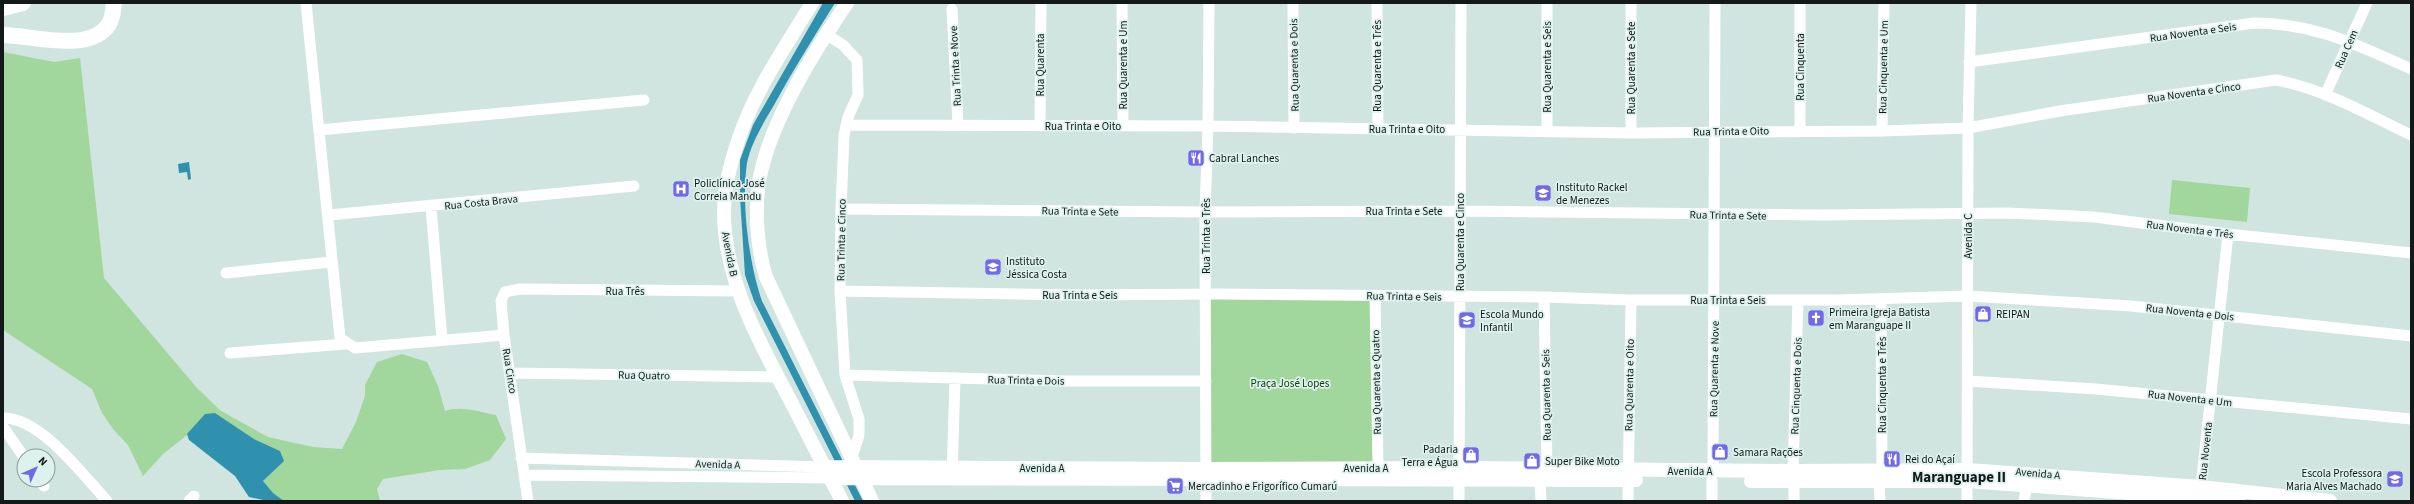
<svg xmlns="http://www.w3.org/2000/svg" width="2414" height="504" font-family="'Source Sans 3',sans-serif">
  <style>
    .green { fill: #a1d69d }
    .water { fill: #2f91ae }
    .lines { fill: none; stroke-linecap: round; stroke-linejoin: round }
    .minor { stroke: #fff; stroke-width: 11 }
    .major { stroke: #fff; stroke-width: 14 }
    .highway { stroke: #fff; stroke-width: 16 }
    .labels { text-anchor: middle; stroke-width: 3.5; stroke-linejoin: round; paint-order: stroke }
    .street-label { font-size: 11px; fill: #121918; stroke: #ddf1ed }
    .poi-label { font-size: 11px; fill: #121918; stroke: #ddf1ed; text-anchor: start }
    .park-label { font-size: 11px; fill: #0a430b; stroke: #ddf1ed }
    .district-label { font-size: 15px; font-weight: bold; fill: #121918; stroke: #ddf1ed }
  </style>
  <rect width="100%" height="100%" fill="#d0e4e0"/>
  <path class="green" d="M3,52l51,10 26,-4 24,220 93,110 24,23 47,26 45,10 29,2 14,-27 9,-26v-11l12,-23 25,-8 25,8 11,24 7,25c16,-6 35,1 51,4l10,24 -16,21 -25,9 -26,1 -56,9 -6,10 3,12h-104l-13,-20 20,-20 -3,-10 -26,-12 -39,-26 -52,41 -20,22 -15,-31 -15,-16 -11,-16 -10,-24 -89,-59z
    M2172,180l78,8 -3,34 -78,-8z
    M1205,296l171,1 -1,174 -168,-2z"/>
  <path class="water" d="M823,3h12c-21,34 -42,67 -61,102 -10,17 -23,38 -27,58 -6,40 2,100 15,138l101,200h-8l-101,-200 -9,-26 -5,-78v-37l13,-35z
    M189,162l2,17 -3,1 -1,-8 -8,1 -1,-9z
    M215,413l39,26 26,12 4,10 -21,20 10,12 11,8h-16l-19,-4 -14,-21 -46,-36 -2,-6 18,-20z"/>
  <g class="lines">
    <path class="minor" d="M306,3l34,335 15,10 149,-13
      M1122,3l1,123
      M1293,3l1,125
      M1377,3l1,127
      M1547,3v128
      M1631,3v130
      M952,9l6,115
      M827,35l16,10 14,15 1,35 -10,22 -4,18 -3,74 -1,82 5,84 14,44v16l-8,25
      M1969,62l285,-39c61,0 103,22 157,46
      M2325,95l42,-92
      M846,125l362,1 423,7 251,-2 86,-3 92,-17 216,-31c48,9 91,34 135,55
      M1040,126l1,-123
      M319,130l325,-30
      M1800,130v-127
      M1882,131l2,-128
      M431,207l11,132
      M841,209l364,3 255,-1 361,4 187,-2 86,4 134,17 183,19
      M329,215l305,-29
      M226,273l105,-11
      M840,291l243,4 139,-1 322,3 87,3h206l131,-4 163,10 280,30
      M1375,296l3,172
      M1544,297l3,172
      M1881,299l1,172
      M230,353l116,-9
      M511,373l267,4
      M845,375l218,6h143
      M1968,381l128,8 315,30
      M3,418c37,-1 81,58 104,83
      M3,427l21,30
      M521,458l304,9
      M1713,471l2,-468
      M1793,471l5,-171
      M524,475l306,3
      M952,476l3,-98
      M39,480l5,6
      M1540,480l1,21
      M1794,481v20
      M1879,481l1,20
      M2206,492l-5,-5 27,-253
      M189,501l5,-5
      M528,501l-24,-166 -3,-34 4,-9 15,-3 219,2
      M1206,501l-1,-289 3,-86 1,-123
      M1459,501l2,-498
      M1628,501l3,-201
      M1712,501v-21
      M1967,501l1,-373 3,-125
      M2024,501l4,-23"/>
    <path class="major" d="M812,3c-26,43 -57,87 -73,135 -8,23 -15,50 -15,74 0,66 34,128 64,184 18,35 36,70 54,105
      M847,3c-34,50 -82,126 -89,186 -3,28 0,62 8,88l106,224
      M825,467l382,2 252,-1 334,3 175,-1 233,17 129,14
      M830,478l806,2
      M1751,481h217l270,20"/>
    <path class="highway" d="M3,8l20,-5
      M3,35c29,0 87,19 106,-11 4,-6 4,-14 5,-21"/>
  </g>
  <defs>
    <symbol id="restaurant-square" viewBox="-11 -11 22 22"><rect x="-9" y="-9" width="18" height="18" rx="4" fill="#706be5" stroke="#ddf1ed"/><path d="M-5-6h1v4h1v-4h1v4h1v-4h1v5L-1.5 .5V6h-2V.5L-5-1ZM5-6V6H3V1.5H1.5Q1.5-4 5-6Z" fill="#fff"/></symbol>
    <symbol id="hospital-square" viewBox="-11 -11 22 22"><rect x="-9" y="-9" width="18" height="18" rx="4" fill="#706be5" stroke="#ddf1ed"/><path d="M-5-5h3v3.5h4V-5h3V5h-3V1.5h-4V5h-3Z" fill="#fff"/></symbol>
    <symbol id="school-square" viewBox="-11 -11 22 22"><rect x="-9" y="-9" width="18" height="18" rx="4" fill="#706be5" stroke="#ddf1ed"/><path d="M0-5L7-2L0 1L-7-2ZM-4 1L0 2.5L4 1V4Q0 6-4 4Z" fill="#fff"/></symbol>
    <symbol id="shop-square" viewBox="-11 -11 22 22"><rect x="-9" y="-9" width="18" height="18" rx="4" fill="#706be5" stroke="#ddf1ed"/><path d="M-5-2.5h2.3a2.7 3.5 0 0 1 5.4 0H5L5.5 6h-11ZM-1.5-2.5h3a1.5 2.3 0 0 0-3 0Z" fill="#fff"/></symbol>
    <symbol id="church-square" viewBox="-11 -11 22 22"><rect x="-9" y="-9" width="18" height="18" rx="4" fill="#706be5" stroke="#ddf1ed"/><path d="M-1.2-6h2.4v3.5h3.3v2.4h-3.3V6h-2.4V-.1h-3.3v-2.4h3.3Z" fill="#fff"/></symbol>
    <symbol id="supermarket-square" viewBox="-11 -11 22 22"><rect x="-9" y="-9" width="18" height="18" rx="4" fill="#706be5" stroke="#ddf1ed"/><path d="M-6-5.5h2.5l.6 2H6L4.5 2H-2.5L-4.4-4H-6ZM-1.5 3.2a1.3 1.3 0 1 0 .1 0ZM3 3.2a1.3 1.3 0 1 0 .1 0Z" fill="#fff"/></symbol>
  </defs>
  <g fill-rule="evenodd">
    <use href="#restaurant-square" x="1186" y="148" width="20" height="20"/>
    <use href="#hospital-square" x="671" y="179" width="20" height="20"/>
    <use href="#school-square" x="1533" y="183" width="20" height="20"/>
    <use href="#school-square" x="983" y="257" width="20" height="20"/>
    <use href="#shop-square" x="1973" y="304" width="20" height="20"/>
    <use href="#church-square" x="1806" y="308" width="20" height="20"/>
    <use href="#school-square" x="1457" y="310" width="20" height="20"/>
    <use href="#shop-square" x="1710" y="442" width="20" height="20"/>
    <use href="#shop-square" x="1461" y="445" width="20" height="20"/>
    <use href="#restaurant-square" x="1882" y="449" width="20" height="20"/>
    <use href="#shop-square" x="1522" y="451" width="20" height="20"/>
    <use href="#school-square" x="2385" y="469" width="20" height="20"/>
    <use href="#supermarket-square" x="1165" y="476" width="20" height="20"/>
  </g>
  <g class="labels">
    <g class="street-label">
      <text transform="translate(2193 32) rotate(-8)" y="4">Rua Noventa e Seis</text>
      <text transform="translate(2346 49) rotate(-66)" y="4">Rua Cem</text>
      <text transform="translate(1040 65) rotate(-90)" y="4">Rua Quarenta</text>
      <text transform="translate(1123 65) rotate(-90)" y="4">Rua Quarenta e Um</text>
      <text transform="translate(1294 65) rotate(-91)" y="4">Rua Quarenta e Dois</text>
      <text transform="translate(955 66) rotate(-93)" y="4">Rua Trinta e Nove</text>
      <text transform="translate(1377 66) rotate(-90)" y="4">Rua Quarenta e Três</text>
      <text transform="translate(1547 67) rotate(-90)" y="4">Rua Quarenta e Seis</text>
      <text transform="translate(1800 67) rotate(-90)" y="4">Rua Cinquenta</text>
      <text transform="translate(1883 67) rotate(-89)" y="4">Rua Cinquenta e Um</text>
      <text transform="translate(1631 68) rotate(-90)" y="4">Rua Quarenta e Sete</text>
      <text transform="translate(2194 92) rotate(-8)" y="4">Rua Noventa e Cinco</text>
      <text x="1083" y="130">Rua Trinta e Oito</text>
      <text x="1407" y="133">Rua Trinta e Oito</text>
      <text transform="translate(1731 131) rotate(-1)" y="4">Rua Trinta e Oito</text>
      <text transform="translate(481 202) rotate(-6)" y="4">Rua Costa Brava</text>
      <text transform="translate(1080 211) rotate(1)" y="4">Rua Trinta e Sete</text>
      <text x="1404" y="215">Rua Trinta e Sete</text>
      <text transform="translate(1728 215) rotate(1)" y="4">Rua Trinta e Sete</text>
      <text transform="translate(2190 229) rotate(7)" y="4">Rua Noventa e Três</text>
      <text transform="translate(1206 236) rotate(-90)" y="4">Rua Trinta e Três</text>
      <text transform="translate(1968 236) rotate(-90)" y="4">Avenida C</text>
      <text transform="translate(841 240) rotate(-89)" y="4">Rua Trinta e Cinco</text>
      <text transform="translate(1460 242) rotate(-90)" y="4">Rua Quarenta e Cinco</text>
      <text transform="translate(730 254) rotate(79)" y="4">Avenida B</text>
      <text x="625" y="295">Rua Três</text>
      <text x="1080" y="299">Rua Trinta e Seis</text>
      <text transform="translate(1404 296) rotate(1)" y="4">Rua Trinta e Seis</text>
      <text x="1728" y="304">Rua Trinta e Seis</text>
      <text transform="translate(2190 312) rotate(6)" y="4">Rua Noventa e Dois</text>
      <text transform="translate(1714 369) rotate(-89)" y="4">Rua Quarenta e Nove</text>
      <text transform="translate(510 371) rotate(81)" y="4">Rua Cinco</text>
      <text transform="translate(644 375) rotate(1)" y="4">Rua Quatro</text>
      <text transform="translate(1026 380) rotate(1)" y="4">Rua Trinta e Dois</text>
      <text transform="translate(1376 382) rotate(-91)" y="4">Rua Quarenta e Quatro</text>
      <text transform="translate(1629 385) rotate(-89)" y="4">Rua Quarenta e Oito</text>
      <text transform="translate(1882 385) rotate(-90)" y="4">Rua Cinquenta e Três</text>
      <text transform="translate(1796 386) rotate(-88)" y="4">Rua Cinquenta e Dois</text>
      <text transform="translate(1546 395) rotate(-91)" y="4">Rua Quarenta e Seis</text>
      <text transform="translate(2190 398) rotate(6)" y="4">Rua Noventa e Um</text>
      <text transform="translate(2205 451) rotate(-84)" y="4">Rua Noventa</text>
      <text transform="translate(718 464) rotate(2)" y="4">Avenida A</text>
      <text x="1042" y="472">Avenida A</text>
      <text x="1366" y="472">Avenida A</text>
      <text x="1690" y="475">Avenida A</text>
      <text transform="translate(2038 473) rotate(5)" y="4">Avenida A</text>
    </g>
    <g class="poi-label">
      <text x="1209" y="162">Cabral Lanches</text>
      <text x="694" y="187">Policlínica José<tspan x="694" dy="13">Correia Mandu</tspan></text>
      <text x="1556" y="191">Instituto Rackel<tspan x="1556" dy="13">de Menezes</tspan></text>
      <text x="1006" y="265">Instituto<tspan x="1006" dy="13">Jéssica Costa</tspan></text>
      <text x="1829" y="316">Primeira Igreja Batista<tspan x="1829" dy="13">em Maranguape II</tspan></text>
      <text x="1480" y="318">Escola Mundo<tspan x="1480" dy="13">Infantil</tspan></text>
      <text x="1996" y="318">REIPAN</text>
      <text x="1458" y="453" text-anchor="end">Padaria<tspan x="1458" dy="13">Terra e Água</tspan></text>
      <text x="1733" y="456">Samara Rações</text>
      <text x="1905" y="463">Rei do Açaí</text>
      <text x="1545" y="465">Super Bike Moto</text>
      <text x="2382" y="477" text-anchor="end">Escola Professora<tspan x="2382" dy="13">Maria Alves Machado</tspan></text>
      <text x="1188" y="490">Mercadinho e Frigorífico Cumarú</text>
    </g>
    <g class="park-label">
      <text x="1290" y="387">Praça José Lopes</text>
    </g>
    <g class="district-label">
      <text x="1959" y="482">Maranguape II</text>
    </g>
  </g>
  <rect width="2414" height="504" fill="none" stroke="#121918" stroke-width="8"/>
  <g transform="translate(36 468) rotate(45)"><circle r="19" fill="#ddf1ed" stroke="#8c9b98"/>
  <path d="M0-3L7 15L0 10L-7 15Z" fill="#706be5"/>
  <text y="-6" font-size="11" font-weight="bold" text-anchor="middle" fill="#121918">N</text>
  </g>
</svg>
